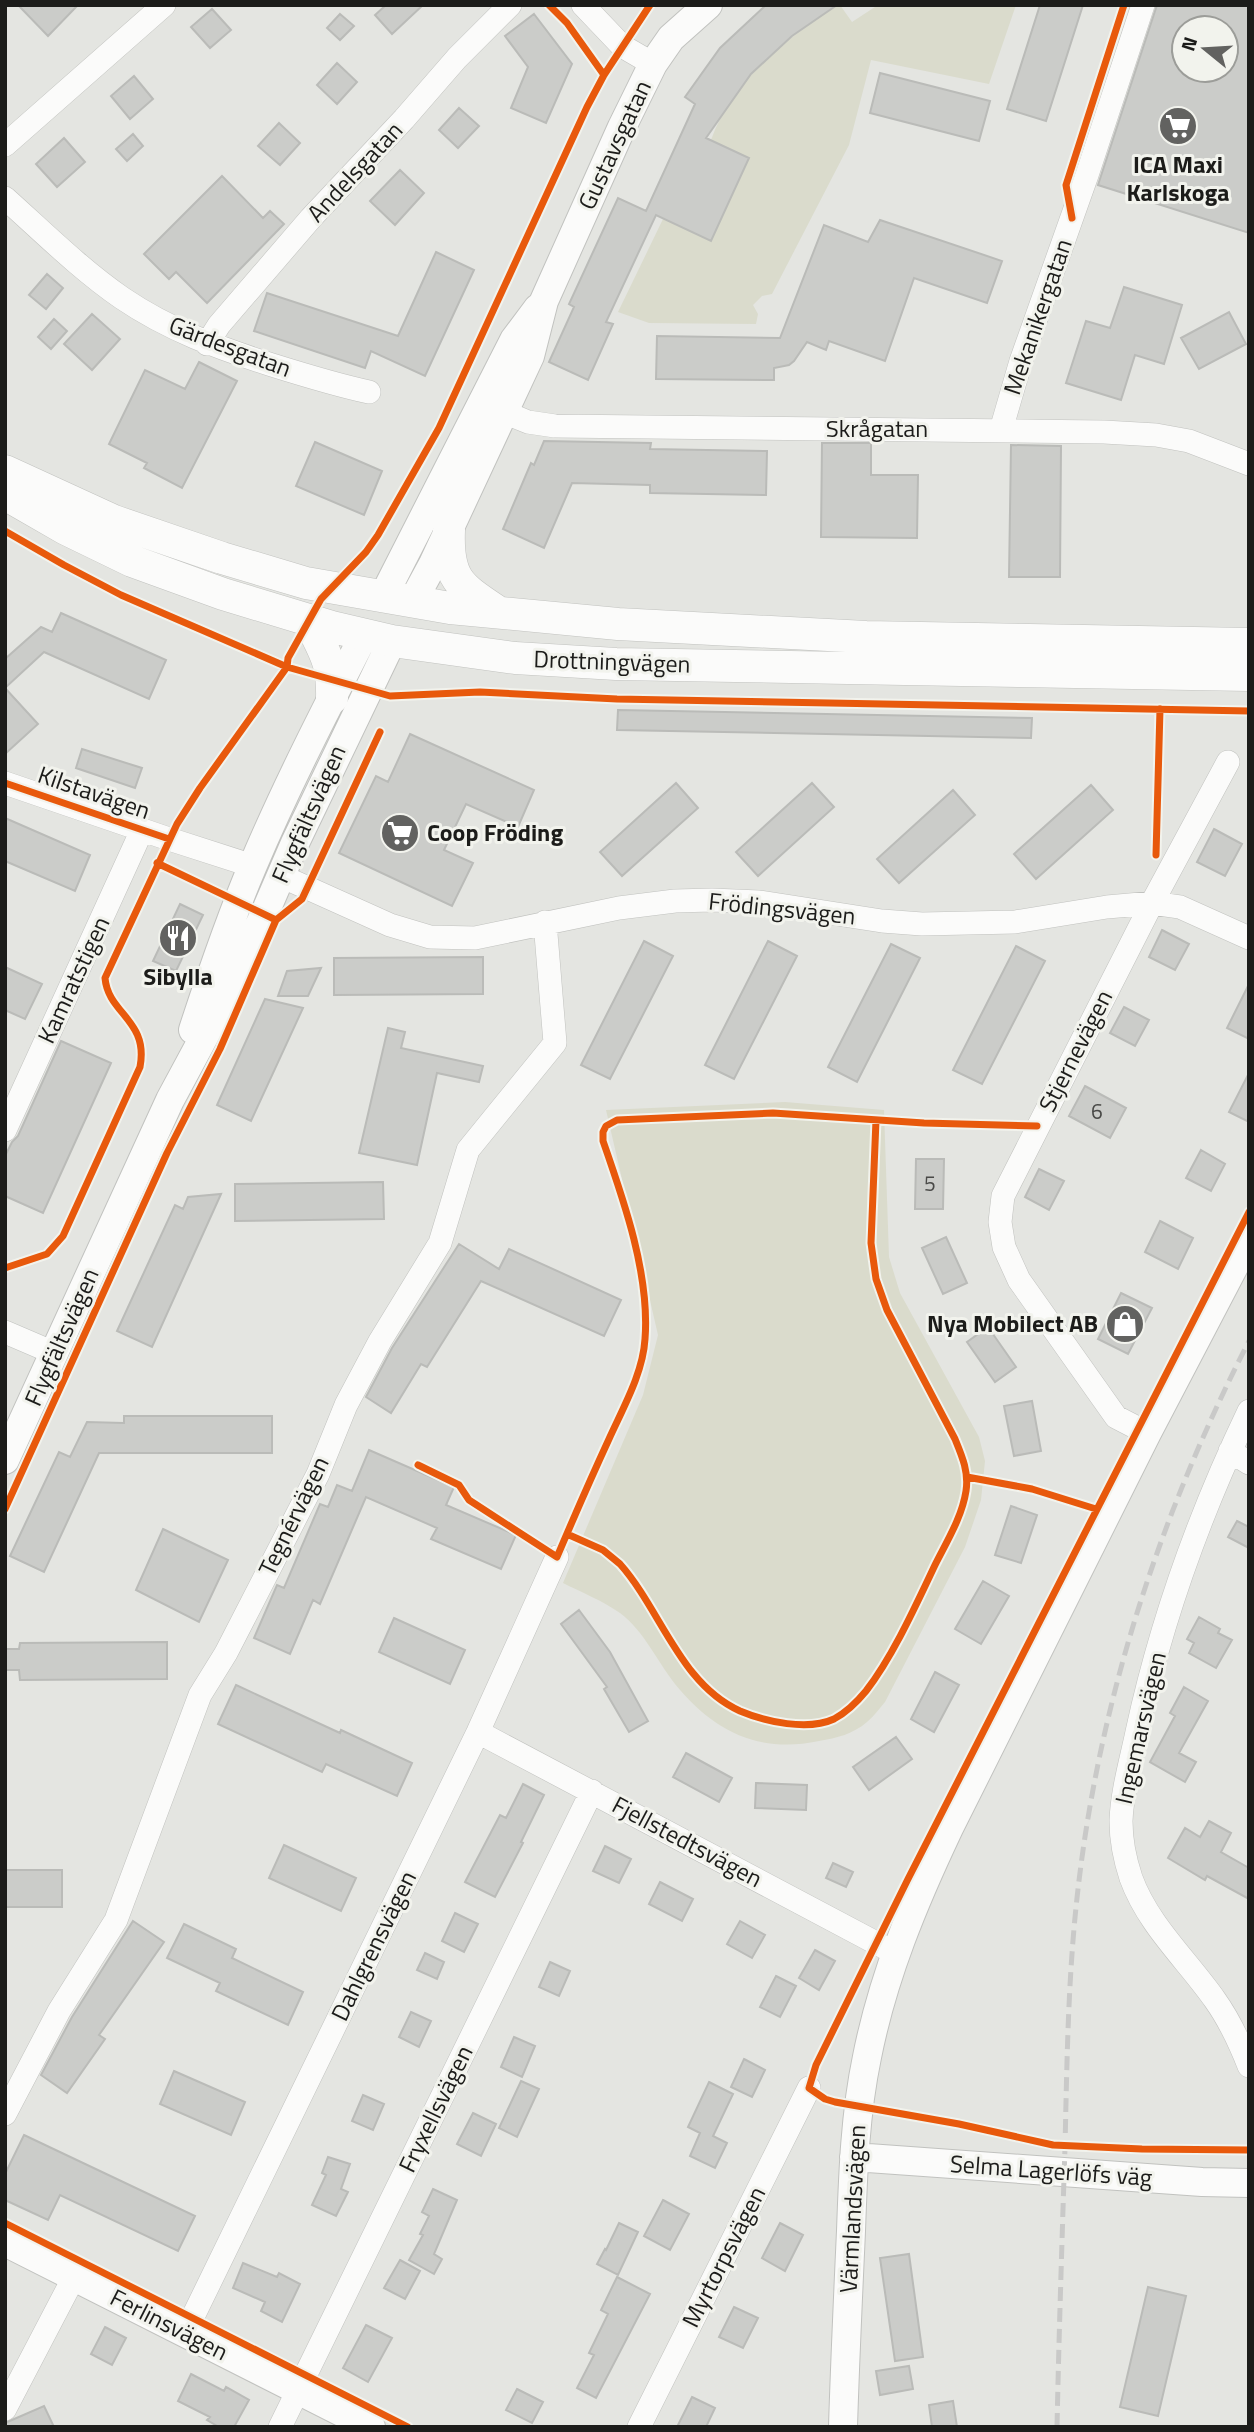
<svg xmlns="http://www.w3.org/2000/svg" width="1254" height="2432" font-family="'Titillium Web',sans-serif">
  <style>
    .green { fill: #dadbcc }
    .building { fill: #cbccc9; stroke: #babbb8; stroke-width: 2; fill-rule: evenodd }
    .lines { fill: none; stroke-linecap: round; stroke-linejoin: round }
    .minor-casing { stroke: #c1c2bf; stroke-width: 24 }
    .tertiary-casing { stroke: #c1c2bf; stroke-width: 30 }
    .secondary-casing { stroke: #c1c2bf; stroke-width: 33 }
    .minor { stroke: #fbfbfa; stroke-width: 23 }
    .tertiary { stroke: #fbfbfa; stroke-width: 28 }
    .secondary { stroke: #fbfbfa; stroke-width: 32 }
    .rail { stroke: #c9c9c8; stroke-width: 5; stroke-dasharray: 14 7; stroke-linecap: butt }
    .cycleway-casing { stroke: #f2f3ed; stroke-width: 11 }
    .cycleway { stroke: #e8590c; stroke-width: 7 }
    .labels { text-anchor: middle; stroke-width: 6; stroke-linejoin: round; paint-order: stroke }
    .number-label { font-size: 21px; fill: #494947 }
    .street-label { font-size: 24px; fill: #1c1c1a; stroke: #f2f3ed }
    .poi-label { font-size: 24px; font-weight: bold; fill: #1c1c1a; stroke: #f2f3ed }
  </style>
  <rect width="100%" height="100%" fill="#e4e5e1"/>
  <path class="green" d="M837,5h3l12,17 26,-17h138l-27,79 -118,-24 -22,85 -77,149 -10,2 -9,9 5,9 -2,10 -107,-1 -31,-11 45,-93 48,21 38,-82 -38,-18c22,-61 74,-100 126,-135z
    M785,1102l99,8 5,147 11,36 79,144 6,24 -4,39 -16,47 -80,155c-5,6 -11,14 -18,20 -14,12 -30,16 -48,19 -60,13 -106,-10 -144,-57 -18,-23 -31,-53 -55,-71 -17,-12 -39,-21 -57,-30l80,-188 15,-60 -52,-225z"/>
  <path class="building" d="M18,5h60l-30,31z
    M386,5h37l-31,29 -17,-19z
    M766,5h71l-45,31 -41,38 -45,64 43,20 -38,83 -55,-26 -50,107 7,2 -25,56 -39,-18 25,-55 -5,-3 49,-106 28,13 49,-107 -10,-7 35,-49z
    M1040,5h43l-37,116 -39,-12z
    M1157,5h92v228l-151,-48zM1184,28h42v42h-42z
    M212,9l19,21 -21,18 -19,-21z
    M340,14l14,12 -14,14 -13,-12z
    M534,14l38,50 -26,59 -35,-15 17,-41 -23,-31z
    M337,63l20,19 -20,22 -20,-19z
    M880,73l110,28 -11,40 -109,-28z
    M134,76l19,23 -23,20 -19,-23z
    M459,108l20,18 -21,22 -19,-18z
    M279,123l21,20 -20,22 -22,-19z
    M133,134l10,12 -16,15 -11,-12z
    M64,138l21,24 -28,25 -21,-23z
    M400,170l24,23 -29,32 -25,-24z
    M222,176l41,42 7,-7 14,13 -77,79 -31,-31 -7,7 -25,-25z
    M880,220l122,41 -15,42 -73,-25 -29,83 -56,-20 -3,9 -19,-8 -13,19 -5,4 -15,3v12l-118,-1 1,-43 123,2 44,-113 44,17z
    M436,252l38,18 -49,106 -54,-25 -6,17 -111,-37 13,-38 131,43z
    M47,274l16,14 -17,21 -17,-14z
    M1124,287l58,18 -18,59 -29,-9 -14,45 -55,-17 20,-62 24,7z
    M1229,312l17,32 -47,25 -18,-31z
    M92,314l28,25 -28,31 -28,-26z
    M54,319l13,12 -16,18 -13,-12z
    M199,362l38,19 -55,107 -38,-20 3,-5 -38,-19 36,-74 40,19z
    M544,441l107,2 -1,6 117,2 -1,44 -116,-2v-8l-78,-2 -28,65 -41,-19 28,-66 3,2z
    M315,442l67,29 -18,44 -68,-29z
    M822,443h49v32h47l-1,63 -96,-1z
    M1011,445l50,1 -1,131h-51z
    M61,613l105,47 -17,39 -105,-47 -39,36v-29l36,-32 11,5z
    M5,688l33,36 -33,30z
    M618,710l414,8 -1,20 -414,-8z
    M410,734l124,56 -16,37 -52,-23 -22,46 29,13 -21,43 -113,-53 37,-77 12,6z
    M82,749l60,19 -7,20 -59,-20z
    M676,783l22,25 -76,68 -22,-24z
    M812,783l22,24 -76,69 -22,-24z
    M1091,785l22,25 -77,69 -22,-25z
    M953,790l22,25 -76,68 -22,-24z
    M5,818l85,37 -15,36 -70,-30z
    M1214,829l28,15 -17,32 -28,-14z
    M180,904l23,11 -27,56 -23,-10z
    M1162,930l27,14 -14,26 -26,-13z
    M644,941l29,15 -63,123 -29,-14z
    M768,941l29,15 -63,123 -29,-14z
    M891,944l29,14 -63,124 -29,-15z
    M1016,946l29,15 -63,123 -29,-14z
    M483,957v37l-149,1v-37z
    M5,967l37,17 -17,35 -20,-9z
    M321,968l-13,28h-30l9,-25z
    M1249,984v55l-22,-11z
    M265,999l38,9 -52,113 -34,-16z
    M1124,1007l25,13 -14,26 -25,-13z
    M388,1028l17,4 -4,16 82,18 -4,16 -42,-9 -20,92 -58,-12z
    M61,1041l50,22 -68,150 -38,-17v-40l7,-14 6,-6z
    M1249,1073v49l-20,-10z
    M1085,1086l41,22 -16,30 -41,-22z
    M1201,1150l24,14 -14,27 -25,-13z
    M916,1159h28l-1,50h-28z
    M1039,1169l25,12 -15,29 -24,-13z
    M383,1182l1,37 -149,2v-37z
    M221,1194l-69,153 -35,-16 58,-126 8,4 5,-12z
    M1160,1221l33,17 -15,31 -33,-17z
    M946,1237l21,46 -24,11 -21,-46z
    M459,1244l40,25 10,-20 112,51 -17,36 -123,-55 -54,86 -6,-3 -30,49 -25,-16 26,-49z
    M1121,1293l31,15 -24,46 -30,-15z
    M988,1327l28,40 -21,15 -28,-40z
    M1032,1401l9,50 -27,5 -10,-50z
    M124,1416h148v37h-173l-55,119 -34,-16 49,-104 11,5 17,-35 37,1z
    M369,1450l85,37 -8,18 70,30 -15,34 -70,-30 6,-11 -71,-31 -46,107 -7,-4 -23,54 -36,-16 23,-53 7,3 36,-84 8,3 9,-22 15,6z
    M1011,1506l26,9 -16,48 -26,-8z
    M1237,1521l12,6v21l-21,-11z
    M163,1529l65,31 -29,62 -63,-32z
    M983,1581l26,15 -28,48 -26,-15z
    M579,1610l31,42 38,69 -19,11 -25,-43 3,-2 -46,-63z
    M1199,1617l21,12 -2,4 14,7 -16,28 -27,-15 5,-10 -7,-4z
    M394,1618l71,32 -15,34 -71,-32z
    M167,1642v37l-147,1 -1,-10h-14v-21h14l1,-6z
    M935,1672l24,13 -25,47 -23,-13z
    M236,1685l104,48 1,-3 71,33 -15,33 -71,-32 -4,8 -104,-48z
    M1184,1687l24,14 -29,52 17,9 -11,20 -35,-20 25,-46 -5,-3z
    M896,1737l16,22 -43,31 -16,-23z
    M686,1753l46,25 -13,24 -46,-25z
    M756,1783l51,2 -1,25 -51,-2z
    M523,1784l21,11 -23,47 2,1 -28,54 -30,-15 35,-67 6,3z
    M1209,1821l22,12 -10,19 28,16v31l-42,-23 -2,4 -37,-22 17,-30 15,9z
    M284,1845l72,33 -15,33 -72,-33z
    M605,1846l26,13 -12,24 -26,-12z
    M833,1863l20,9 -7,15 -20,-9z
    M5,1870h57v37h-57z
    M660,1882l33,17 -11,22 -33,-17z
    M455,1913l23,11 -14,28 -22,-11z
    M133,1921l31,21 -65,93 6,4 -38,54 -26,-18 31,-58z
    M740,1921l25,14 -13,23 -25,-14z
    M184,1924l52,25 -4,9 71,34 -15,33 -72,-34 4,-8 -53,-25z
    M815,1950l20,11 -16,29 -20,-12z
    M425,1953l19,9 -7,17 -20,-9z
    M550,1962l20,9 -11,25 -20,-9z
    M776,1976l20,10 -16,31 -20,-10z
    M411,2012l20,9 -12,26 -20,-10z
    M514,2037l21,9 -13,31 -21,-10z
    M744,2059l21,11 -13,27 -21,-10z
    M174,2071l71,31 -14,33 -71,-31z
    M521,2081l18,8 -22,48 -18,-9z
    M709,2082l24,12 -20,42 14,7 -12,25 -25,-12 10,-23 -12,-6z
    M363,2095l21,9 -11,26 -21,-9z
    M473,2113l23,11 -15,32 -24,-12z
    M24,2135l171,81 -17,35 -118,-56 -12,25 -43,-20v-26z
    M328,2157l22,7 -9,25 7,3 -12,24 -24,-11 14,-30 -4,-2z
    M433,2189l24,11 -23,54 8,5 -8,15 -25,-14 14,-25 -3,-1 9,-18 -7,-4z
    M663,2200l26,14 -19,36 -26,-14z
    M619,2223l19,9 -20,43 -21,-11 8,-15 1,1z
    M780,2223l23,12 -18,36 -23,-13z
    M909,2254l14,103 -28,4 -15,-103z
    M400,2260l20,11 -15,28 -21,-11z
    M243,2263l34,14 2,-4 21,11 -18,38 -21,-11 4,-9 -32,-14z
    M617,2277l33,17 -54,104 -19,-10 17,-33 -5,-2 19,-39 -7,-4z
    M1148,2287l38,9 -28,120 -38,-9z
    M734,2307l24,11 -15,30 -24,-11z
    M366,2325l26,13 -24,44 -25,-14z
    M105,2327l21,11 -14,27 -21,-11z
    M909,2366l4,23 -33,6 -4,-24z
    M191,2374l33,17 2,-4 23,13 -15,27h-15l-12,-7 3,-3 -32,-16z
    M517,2389l26,13 -11,21 -26,-13z
    M692,2397l23,11 -9,19h-29z
    M953,2401l4,26h-25l-3,-22z
    M44,2406l10,21h-49v-4z"/>
  <g class="lines">
    <defs>
      <path id="minor" d="M583,5l39,41 31,18
        M5,145l159,-140
        M5,198c38,34 75,71 117,100 47,32 97,50 150,67 32,10 64,20 97,27
        M207,344l12,-19 92,-107 93,-99 53,-61 53,-53
        M504,412l24,10 27,4 549,6 52,3 33,6 60,23
        M1001,430l20,-69 66,-186 56,-170
        M5,783l164,56 84,27
        M281,876l109,49 40,12 45,1 144,-30 56,-7 37,-1 47,2 123,19 40,3 93,-2 92,-15 45,-4 28,4 69,31
        M5,1130l137,-300
        M5,1332l49,21
        M1249,1411c-49,102 -88,210 -112,321 -6,29 -15,59 -16,89 0,19 4,39 10,57 17,47 56,82 84,122 15,21 25,43 34,66
        M1147,1433l-31,-16 -97,-137 -15,-33 -4,-25 3,-26 149,-293 76,-141
        M1230,1451l19,12
        M478,1732l417,221
        M5,2114l54,-103 57,-91 84,-225 26,-42 92,-179 28,-69 34,-64 60,-98 28,-93 87,-107 -10,-121
        M185,2333l293,-601 79,-175
        M5,2409l69,-132
        M280,2427l312,-636
        M639,2427l170,-339"/>
      <path id="tertiary" d="M383,597l131,-257 24,-32
        M413,601l20,-37 97,-208 14,-55 78,-174 31,-63 18,-26 37,-33
        M193,1030c18,-55 37,-111 60,-165 33,-78 72,-154 111,-230
        M5,1460l165,-360 50,-93 44,-92 31,-72 97,-202
        M854,2157l348,25 47,1
        M5,2242l366,185
        M843,2427c2,-66 5,-131 8,-196 2,-58 4,-117 16,-174 16,-81 47,-155 82,-229l198,-395 102,-195"/>
      <path id="secondary" d="M5,471l109,50 108,37 84,25 144,25 168,16 248,13 383,7
        M5,494l61,35 66,32 91,33 109,33 60,14 123,17 101,6 633,11
        M449,530c-2,49 10,56 49,82
        M309,620c15,32 24,41 23,78"/>
    </defs>
    <use href="#minor" class="minor-casing"/>
    <use href="#tertiary" class="tertiary-casing"/>
    <use href="#secondary" class="secondary-casing"/>
    <use href="#minor" class="minor"/>
    <use href="#tertiary" class="tertiary"/>
    <use href="#secondary" class="secondary"/>
    <path class="rail" d="M1057,2427c2,-94 5,-187 8,-280 2,-87 3,-172 13,-258 22,-191 83,-377 171,-548"/>
    <defs>
      <path id="cycleway" d="M549,5l18,18 37,52
        M1072,218l-6,-33 58,-180
        M5,531l59,34 57,30 166,72 103,29 90,-4 137,7 632,12
        M5,783l164,56
        M1156,855l4,-146
        M157,863l119,57
        M1249,1212l-341,667 -92,186 -7,23 16,11 10,3 124,22 94,21 89,4 107,1
        M5,1268l42,-14 16,-18 77,-169c9,-47 -32,-53 -35,-89l72,-154 23,-36 87,-121 1,-9 33,-59 45,-47 12,-17 61,-107 148,-321 17,-32 46,-70
        M418,1465l41,20 10,15 88,57c17,-40 34,-79 52,-118 14,-31 34,-66 36,-100 5,-64 -21,-138 -42,-198v-9l3,-6 11,-6 156,-7 151,10 113,3
        M967,1477l65,12 64,20
        M5,1509l162,-356 53,-104 56,-129 26,-21 78,-167
        M567,1534l36,16 17,14c41,46 60,120 120,147 26,11 68,20 94,8 13,-7 23,-17 32,-28 27,-35 50,-86 69,-126 12,-24 27,-48 31,-74 3,-19 -4,-35 -11,-52l-68,-129 -11,-31 -5,-36 5,-123
        M5,2223l403,204"/>
    </defs>
    <use href="#cycleway" class="cycleway-casing"/>
    <use href="#cycleway" class="cycleway"/>
  </g>
  <defs>
    <symbol id="supermarket-disc" viewBox="-11 -11 22 22"><circle r="9.5" fill="#626260" stroke="#f2f3ed"/><path d="M-6-5.5h2.5l.6 2H6L4.5 2H-2.5L-4.4-4H-6ZM-1.5 3.2a1.3 1.3 0 1 0 .1 0ZM3 3.2a1.3 1.3 0 1 0 .1 0Z" fill="#fff"/></symbol>
    <symbol id="restaurant-disc" viewBox="-11 -11 22 22"><circle r="9.5" fill="#626260" stroke="#f2f3ed"/><path d="M-5-6h1v4h1v-4h1v4h1v-4h1v5L-1.5 .5V6h-2V.5L-5-1ZM5-6V6H3V1.5H1.5Q1.5-4 5-6Z" fill="#fff"/></symbol>
    <symbol id="shop-disc" viewBox="-11 -11 22 22"><circle r="9.5" fill="#626260" stroke="#f2f3ed"/><path d="M-5-2.5h2.3a2.7 3.5 0 0 1 5.4 0H5L5.5 6h-11ZM-1.5-2.5h3a1.5 2.3 0 0 0-3 0Z" fill="#fff"/></symbol>
  </defs>
  <g fill-rule="evenodd">
    <use href="#supermarket-disc" x="1156" y="104" width="44" height="44"/>
    <use href="#supermarket-disc" x="378" y="811" width="44" height="44"/>
    <use href="#restaurant-disc" x="156" y="916" width="44" height="44"/>
    <use href="#shop-disc" x="1103" y="1302" width="44" height="44"/>
  </g>
  <g class="labels">
    <g class="number-label">
      <text x="1097" y="1119">6</text>
      <text x="930" y="1191">5</text>
    </g>
    <g class="street-label">
      <text transform="translate(615 145) rotate(-65)" y="8">Gustavsgatan</text>
      <text transform="translate(355 172) rotate(-47)" y="8">Andelsgatan</text>
      <text transform="translate(1038 317) rotate(-71)" y="8">Mekanikergatan</text>
      <text transform="translate(230 347) rotate(21)" y="8">Gärdesgatan</text>
      <text x="877" y="437">Skrågatan</text>
      <text transform="translate(612 662) rotate(2)" y="8">Drottningvägen</text>
      <text transform="translate(94 793) rotate(19)" y="8">Kilstavägen</text>
      <text transform="translate(309 814) rotate(-66)" y="8">Flygfältsvägen</text>
      <text transform="translate(782 909) rotate(6)" y="8">Frödingsvägen</text>
      <text transform="translate(74 980) rotate(-65)" y="8">Kamratstigen</text>
      <text transform="translate(1076 1051) rotate(-63)" y="8">Stjernevägen</text>
      <text transform="translate(62 1337) rotate(-66)" y="8">Flygfältsvägen</text>
      <text transform="translate(294 1516) rotate(-64)" y="8">Tegnérvägen</text>
      <text transform="translate(1141 1728) rotate(-77)" y="8">Ingemarsvägen</text>
      <text transform="translate(687 1842) rotate(28)" y="8">Fjellstedtsvägen</text>
      <text transform="translate(374 1946) rotate(-64)" y="8">Dahlgrensvägen</text>
      <text transform="translate(436 2109) rotate(-64)" y="8">Fryxellsvägen</text>
      <text transform="translate(1051 2171) rotate(4)" y="8">Selma Lagerlöfs väg</text>
      <text transform="translate(853 2209) rotate(-87)" y="8">Värmlandsvägen</text>
      <text transform="translate(724 2257) rotate(-63)" y="8">Myrtorpsvägen</text>
      <text transform="translate(169 2325) rotate(27)" y="8">Ferlinsvägen</text>
    </g>
    <g class="poi-label">
      <text x="1178" y="173">ICA Maxi<tspan x="1178" dy="28">Karlskoga</tspan></text>
      <text x="427" y="841" text-anchor="start">Coop Fröding</text>
      <text x="178" y="985">Sibylla</text>
      <text x="1098" y="1332" text-anchor="end">Nya Mobilect AB</text>
    </g>
  </g>
  <rect width="1254" height="2432" fill="none" stroke="#1c1c1a" stroke-width="14"/>
  <g transform="translate(1205 49) rotate(288)"><circle r="33" fill="#f2f3ed" stroke="#9c9d99" stroke-width="2"/>
  <path d="M0-5L12 26L0 18L-12 26Z" fill="#626260"/>
  <text y="-10" font-size="19" font-weight="bold" text-anchor="middle" fill="#1c1c1a">N</text>
  </g>
</svg>
